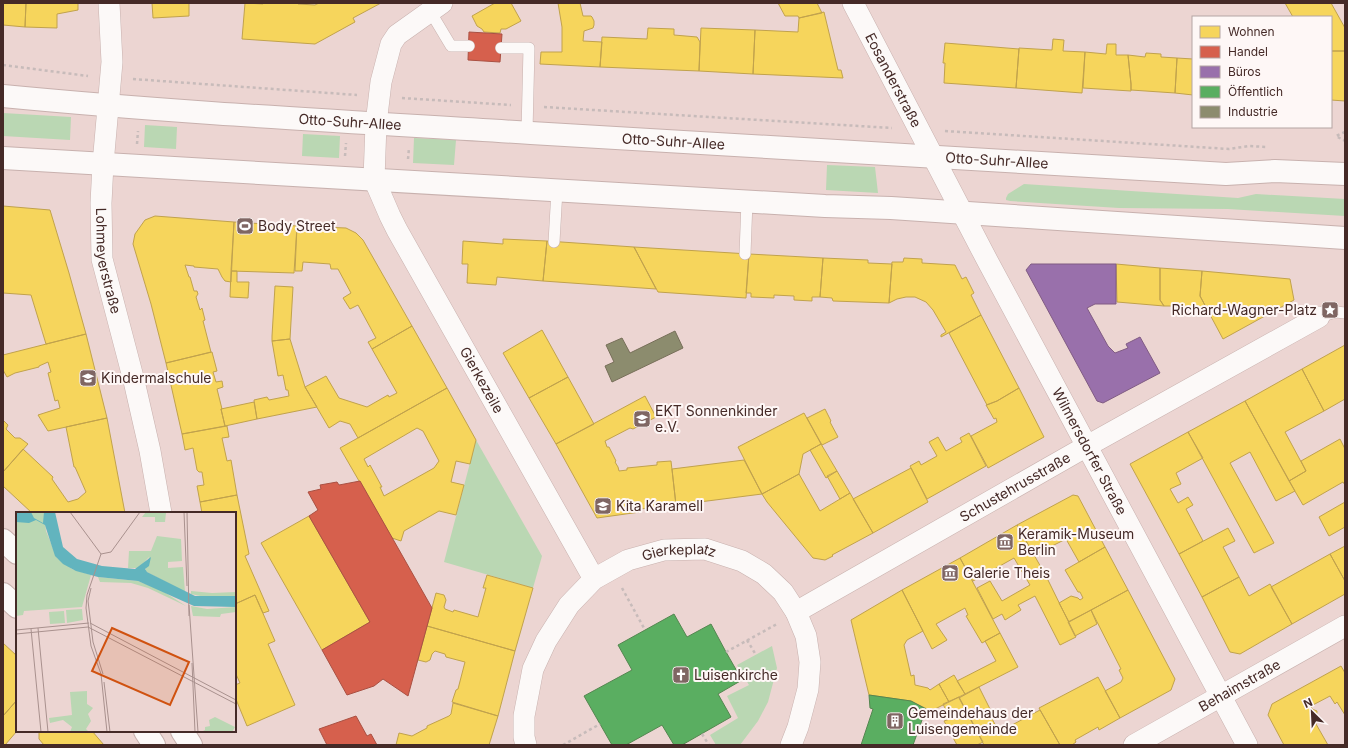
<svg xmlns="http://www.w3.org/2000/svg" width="1348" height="748" font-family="Inter,sans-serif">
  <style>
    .green { fill: #bad7b3 }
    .homes { fill: #f6d55c; stroke: #c1a24c; fill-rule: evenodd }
    .shops { fill: #d6604d; stroke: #aa5042 }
    .offices { fill: #9970ab; stroke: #805b83 }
    .public { fill: #5aae61; stroke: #548650 }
    .industry { fill: #8c8c6e; stroke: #776f59 }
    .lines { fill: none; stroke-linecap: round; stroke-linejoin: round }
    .lane-casing { stroke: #c8b1ae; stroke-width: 12 }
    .street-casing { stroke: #c8b1ae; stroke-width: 22 }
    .secondary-casing { stroke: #c8b1ae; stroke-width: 24 }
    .path { stroke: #c7bbba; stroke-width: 2.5; stroke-dasharray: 3 3; stroke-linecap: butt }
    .lane { stroke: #fcf9f8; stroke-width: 11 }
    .street { stroke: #fcf9f8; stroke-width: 21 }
    .secondary { stroke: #fcf9f8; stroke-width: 22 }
    .labels { text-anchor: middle; stroke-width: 4; stroke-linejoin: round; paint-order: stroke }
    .street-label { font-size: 14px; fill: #452a27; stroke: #fef7f6 }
    .poi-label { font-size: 14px; fill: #452a27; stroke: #fef7f6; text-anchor: start }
    .inset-road { fill: none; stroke: #a9918e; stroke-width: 1 }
    .view { fill: #d05210; fill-opacity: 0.15; stroke: #d05210; stroke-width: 2 }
    .inset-edge { fill: none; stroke: #452a27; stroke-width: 2 }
  </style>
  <rect width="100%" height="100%" fill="#ecd5d2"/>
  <path class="green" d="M3,113l68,4 -1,23 -67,-4z
    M145,125l32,2 -1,22 -32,-2z
    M303,134l37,2 -1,22 -37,-2z
    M414,138l42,2 -2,25 -41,-2z
    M827,165l48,2 3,26 -52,-3z
    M1024,184l214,14 18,-4 89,5v17l-117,-7 -109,-1 -109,-7 -4,-1v-2l2,-4z
    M476,440l66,116 -9,32 -89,-26z
    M772,646l5,22 -9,34 -10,19 -18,24h-24l-6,-10 28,-17 -11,-22 22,-11 -12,-20z"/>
  <path class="homes" d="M3,3h23l-1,24 -22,-2z
    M26,3h52v7l-21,4v14l-32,-1z
    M152,3h37v13l-36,2z
    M245,3l18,1v-1h36l-1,1 17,1 4,-2h62l-28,15 2,4 -40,22 -73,-5z
    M495,3h16l10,18 -15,8h-5l-1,4 -16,-1 -2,-3 -5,-3 -5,-10z
    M558,3h22l3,13h8l1,1 2,4v4l-1,3 -9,3 -1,10 19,1 -2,25 -60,-3 1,-12h21v-25z
    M778,3h39l5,10 -23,5 -1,-2h-13z
    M1285,3h46l14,25v23h-14v-34h-38z
    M824,12l14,58h3l2,8 -90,-4 2,-44 43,2 1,-14z
    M648,28l26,1v6l23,2 3,5 -1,29 -99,-4 2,-30 45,2z
    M701,28l54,2 -2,44 -54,-3z
    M1053,39l11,1 -1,11 22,1 -3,41 -66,-5 3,-40 33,2z
    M945,43l74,6 -3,39 -72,-5 1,-20h-2z
    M1107,44h9v11h12l3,29v7l-48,-3 2,-36 21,2z
    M1331,51h14v50l-14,-1z
    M1146,53l15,1v3l16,1 -2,35 -44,-3v-6l-3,-29 17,2z
    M1177,58l16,1v36l-18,-2z
    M3,206l47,4 19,63 17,61 -40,10 -15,-49 -28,-2z
    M155,216l79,6 -3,60 -6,-1 -3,-4 -4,-8 -24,-2v-1l-9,-1 4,12h1l4,14h3l1,3 -2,3 4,13 2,-2 3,12 -2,1 8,31 -45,11 -15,-59 -18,-60 2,-10 10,-14z
    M234,222l63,4 -3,47 -63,-2z
    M297,226l49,2 10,5 7,7 49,86 -40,23 -4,-7 8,-4 -18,-33 -8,4 -7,-11 8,-5 -13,-24h-7l-1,-5 -27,-2 -1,9h-7z
    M503,239l44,2 -4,40 -46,-4 -1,8 -29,-2 1,-19h-6l1,-23 40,3z
    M547,241l87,6 22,42 -113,-8z
    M634,247l115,7 -3,44 -88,-6z
    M749,254l74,4 -3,39h-8v4l-18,-1v-4l-20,-1v3l-23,-1v-4h-5z
    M823,258l45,2v3l24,1 -3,39 -56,-2 -1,-3 -12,-1z
    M904,258l18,1v4l33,2 7,14 4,-2 8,16 -3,2 10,20 -40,22v-2l5,-3 -13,-22 -7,-8 -11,-5h-9l-9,2 -8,4 3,-41h11z
    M1116,264l44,4v32l4,6 -47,-4z
    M1160,268l42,3 -2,25 7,13 -19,-2 -3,4 -5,1 -4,-1 -3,-5h-9l-4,-6z
    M231,271h6v11h12l-1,16 -18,-1z
    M1202,271l88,8 4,21 -71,39 -23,-43z
    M275,286l18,1 -3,52 -18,2v-5z
    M981,315l38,73 -22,13 -10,4 -38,-72z
    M412,326l35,62 -89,50 -8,-14 -10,-3 -11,7 -24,-41 21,-11 13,22 28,9 21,-12 1,2 8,-4 -25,-44z
    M542,330l26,47 -39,21 -26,-45z
    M86,334l21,84 -59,13 -10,-16 22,-7 -2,-8 -3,1 -7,-28 3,-1 -3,-10 -9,4v1l-24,6 -8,4 -4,-7v-15z
    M290,339l15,48 12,20 -60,12 -3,-19 13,-3 2,3 20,-4 -1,-6h-2l-3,-15 -5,1 -6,-35z
    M1345,345v54l-21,12 -22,-42z
    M212,352l5,19 -4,1 3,10 6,-1 1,6 -6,2 5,20h-1l4,17 -43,8 -16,-71z
    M1302,369l22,42 -39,21 21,39 -17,10 -44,-80z
    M568,377l26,47 -38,20 -27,-46z
    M447,388l29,52 -6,24 -14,-3 -5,21 13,3 -8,30 -17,-4 -35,20 -3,10 -9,-3 -52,-90zM417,428l6,3 16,30 -5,7 -50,28 -4,-9h2l-12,-22 -2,2 -4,-8z
    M1019,388l25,49 -56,31 -17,-32 26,-14 -1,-4 -2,1 -8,-14 11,-4z
    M645,396l11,21 -23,12 -3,-1 -25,13 2,6h2l7,14 -1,1 3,5 1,4 8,-1v-2l30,-3v-3l14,-1 5,44 -36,4v3l-43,6 -41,-74z
    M1245,401l50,90 -19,10 -26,-49 -20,11 44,80 -20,10 -66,-121z
    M254,402l3,17 -32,7 -4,-17z
    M825,409l6,12 -1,1 8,15 -16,8 -15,-27z
    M804,413l17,31 -18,10 -4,20 -37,20 -24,-47z
    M107,418l18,95h-93l-29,-27v-14l20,-23 30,28 -1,2 16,23 10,-3 8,-7 -11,-25h-1l-8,-40z
    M3,420l5,5 -2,4 9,9h5l8,6 -25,28z
    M227,426l2,11 -7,1 5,23 4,-1 6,35 -37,7 -3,-16 7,-1 -2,-13h-3l-2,-2 -4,-22 -8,2 -3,-16z
    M1188,432l15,26 -27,15 5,11 -11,5 8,14 10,-6 5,8 -7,4 17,32 -24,13 -49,-90z
    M969,433l17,33 -59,33 -17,-33 9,-5 2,4 16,-9 -8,-14 9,-5 8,14 16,-9 -2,-4z
    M1340,439l5,10v36l-2,-3 -40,23 -14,-24 17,-10 -5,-10z
    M821,444l16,27 -11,7 -16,-28z
    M744,460l18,34 -86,11 -4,-36z
    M911,468l17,34 -55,31 -20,-34z
    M837,471l13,22 -10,6 -13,-23z
    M799,474l21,37 30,-18 23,40 -41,22 1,1 -8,4 -12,-2 -46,-56 -5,-8z
    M237,495l12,59 -4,2 24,55 -6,2 -8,-18 -20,9v-91h-33l-2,-11z
    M1073,495l5,1 27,51 -26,15 -13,-23 -32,16 -17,-30z
    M1345,502v25l-16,9 -10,-19z
    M309,516l61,106 -48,28 -61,-107z
    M1017,525l29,51 30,61 -16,8 -25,-49 -17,9 3,5 -16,10 -3,-6 -9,5 -16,-31 13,-7 12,20 28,-16 -16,-27 -41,23 -13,-23z
    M1228,528l7,13 -12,6 16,30 -37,20 -23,-43z
    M1345,546v35l-15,-27z
    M1105,547l23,43 -59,32 -10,-19 12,-7 7,2 2,2 3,-2 -3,-6h-2l-13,-22z
    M1330,554l15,27v13l-53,30 -21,-37z
    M960,558l40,75 -18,10 -16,-27 2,-1 -3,-7 -29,16 11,16 -15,9 -30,-59z
    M487,575l46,13 -18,63 -88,-25 9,-33 8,2 2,5 -2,7 1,2 8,3 1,-2 24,7 8,-29h-3z
    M1239,577l10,19 21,-12 22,40 -52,30 -10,-2 -28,-55z
    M902,590l21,41 -16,9 -3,5 7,31 3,-1 1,10 13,3 2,2 9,-6 10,18 -18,9 -20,-10 -42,-6 -18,-75z
    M1128,590l47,89 -4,11 -51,28 -15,-27 16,-9 2,-4 -4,-8 2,-1 -30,-59z
    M255,595l20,46 -7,3 27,61 -48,21 -12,-29v-12l5,-2 -5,-11v-68z
    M1091,610l6,14 -22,12 -7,-14z
    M427,626l88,25 -17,65 -46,-14 4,-12 2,-1 7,-27 -19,-5 -1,-3 -10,-3 -3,3 -2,6 -4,2 -8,-2z
    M1000,633l18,34 -53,27 -8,-13 39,-20 -11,-20z
    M3,643l14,13v44l-14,16z
    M1341,666l4,7v42l-8,-13 -2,2 -5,-8 -19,10 1,3 5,2 -1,13 12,21h-44l-16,-30 4,-11z
    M954,675l11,19 -16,8 -10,-18z
    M1098,677l22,41 -21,12 -1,-3 -23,13 1,2 -4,3h-12l-21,-37z
    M979,687l12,24 -2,2 10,19 41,-22 20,35h-76l-25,-47z
    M959,697l24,45 -6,3h-20l-13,-24 6,-2 -7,-15z
    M17,700v31l-12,14h-2v-29z
    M453,703l45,13 -9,29h-93l3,-12 13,3 15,-8v-2l22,-10 2,-2z
    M37,731h55l12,14h-60l-5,-6v-6z"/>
  <path class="shops" d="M469,32l33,2 -2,28 -32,-2z
    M360,481l72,127 -24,88 -25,-17 -9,7 -27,9 -25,-45 48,-28 -61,-106 9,-6 -10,-18 13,-3 -1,-4 17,-3 2,3z
    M356,716l11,20 4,-2 6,11h-50l-8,-16z"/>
  <path class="offices" d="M1031,264h85v40h-21l-8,4 21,38 7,7 13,-5 -2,-4 14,-7 20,36 -57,30 -6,-2 -71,-131z"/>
  <path class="public" d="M674,614l13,23 24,-13 15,28 16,28 -24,14 13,23 -49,28h-8l-12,-20 -36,20h-14l-28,-49 48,-26 -14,-25z
    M869,695l42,6 15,8 -13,36h-52l12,-36 -3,-1z"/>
  <path class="industry" d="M675,331l8,17 -71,34 -7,-16 9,-4 -8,-17 16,-7 8,15z"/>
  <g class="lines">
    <defs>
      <path id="lane" d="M430,11l21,35h18
        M501,48h28l-2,84
        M554,242l3,-52
        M745,254l2,-53
        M1319,317l17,-5 9,1"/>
      <g id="street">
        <path id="s1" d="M109,3l3,59 -9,102 -2,39 1,56 32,122 16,70 11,62"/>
        <path id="s2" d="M442,3l-45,32 -6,9 -10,38 -5,42 -2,55 16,37 7,14 197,349"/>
        <path id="s3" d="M853,3l134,257 260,485"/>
        <path id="s4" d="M796,612l291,-166 232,-129"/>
        <path id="s5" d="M526,745l-2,-8v-21l9,-47 13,-28 23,-36 25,-26 34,-19 36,-10 41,-1 37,12 22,13 19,18 13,20 10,24 4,26 -2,27 -10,38 -7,18"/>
        <path id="s6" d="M1134,745l211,-119"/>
      </g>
      <g id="secondary">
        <path id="s7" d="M3,96c176,17 352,26 528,37 232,14 464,27 695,41l49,-3 70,3"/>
        <path d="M3,158l822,48 66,2 454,30"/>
        <path d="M3,540l14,13"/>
        <path d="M3,594l14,13"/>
        <path d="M145,731l9,14"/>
        <path d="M182,731l9,14"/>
      </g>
    </defs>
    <use href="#lane" class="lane-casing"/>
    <use href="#street" class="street-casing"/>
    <use href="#secondary" class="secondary-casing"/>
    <path class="path" d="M3,65l85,11
      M133,79l224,16
      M402,98l109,7
      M544,107l348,21
      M945,131l284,18 20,-3 18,1
      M1345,132l-9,4 9,5
      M137,144l1,-13
      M345,156l1,-13
      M408,159l1,-11
      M622,588l23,42
      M747,640l9,15
      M726,652l51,-28
      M702,734l7,11
      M563,745l37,-21"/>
    <use href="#lane" class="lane"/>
    <use href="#street" class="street"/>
    <use href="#secondary" class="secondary"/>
  </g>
  <defs>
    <symbol id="stadium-square" viewBox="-11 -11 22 22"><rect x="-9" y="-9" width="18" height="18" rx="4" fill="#7f6663" stroke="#fef7f6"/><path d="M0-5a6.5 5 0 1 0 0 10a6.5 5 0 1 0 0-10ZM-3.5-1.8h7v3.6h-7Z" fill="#fff"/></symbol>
    <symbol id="sight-square" viewBox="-11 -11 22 22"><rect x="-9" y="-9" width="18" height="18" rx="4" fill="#7f6663" stroke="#fef7f6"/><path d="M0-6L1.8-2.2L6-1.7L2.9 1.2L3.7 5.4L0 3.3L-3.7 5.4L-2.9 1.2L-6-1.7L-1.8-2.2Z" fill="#fff"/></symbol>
    <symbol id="school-square" viewBox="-11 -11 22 22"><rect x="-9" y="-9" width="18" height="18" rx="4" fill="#7f6663" stroke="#fef7f6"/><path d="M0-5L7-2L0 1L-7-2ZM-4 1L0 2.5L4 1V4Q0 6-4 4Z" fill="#fff"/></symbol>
    <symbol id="museum-square" viewBox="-11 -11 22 22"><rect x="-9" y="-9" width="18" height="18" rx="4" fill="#7f6663" stroke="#fef7f6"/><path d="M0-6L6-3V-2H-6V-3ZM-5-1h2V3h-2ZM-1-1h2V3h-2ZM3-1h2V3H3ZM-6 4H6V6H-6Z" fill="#fff"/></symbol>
    <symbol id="church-square" viewBox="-11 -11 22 22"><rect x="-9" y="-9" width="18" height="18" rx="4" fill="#7f6663" stroke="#fef7f6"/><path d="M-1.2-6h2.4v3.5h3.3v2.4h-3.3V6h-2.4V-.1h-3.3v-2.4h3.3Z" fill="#fff"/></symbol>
    <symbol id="building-square" viewBox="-11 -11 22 22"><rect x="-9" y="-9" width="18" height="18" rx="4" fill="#7f6663" stroke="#fef7f6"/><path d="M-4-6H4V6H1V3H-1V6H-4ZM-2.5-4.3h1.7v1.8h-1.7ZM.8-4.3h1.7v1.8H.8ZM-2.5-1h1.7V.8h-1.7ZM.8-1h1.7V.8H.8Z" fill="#fff"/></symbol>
  </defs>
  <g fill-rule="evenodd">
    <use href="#stadium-square" x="235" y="216" width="20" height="20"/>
    <use href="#sight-square" x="1320" y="300" width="20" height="20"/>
    <use href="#school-square" x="78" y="368" width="20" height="20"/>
    <use href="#school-square" x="632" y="409" width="20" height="20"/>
    <use href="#school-square" x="593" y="496" width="20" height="20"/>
    <use href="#museum-square" x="995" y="532" width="20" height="20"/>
    <use href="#museum-square" x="940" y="563" width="20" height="20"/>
    <use href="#church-square" x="671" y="665" width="20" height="20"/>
    <use href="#building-square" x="885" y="711" width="20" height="20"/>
  </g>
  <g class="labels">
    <g class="street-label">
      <text dy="5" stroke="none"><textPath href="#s3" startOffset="87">Eosanderstraße</textPath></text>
      <text dy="5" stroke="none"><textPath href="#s7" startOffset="348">Otto-Suhr-Allee</textPath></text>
      <text dy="5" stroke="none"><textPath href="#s7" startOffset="672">Otto-Suhr-Allee</textPath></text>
      <text dy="5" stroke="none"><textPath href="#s7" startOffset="996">Otto-Suhr-Allee</textPath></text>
      <text dy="5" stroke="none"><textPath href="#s1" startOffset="259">Lohmeyerstraße</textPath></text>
      <text dy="5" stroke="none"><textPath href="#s2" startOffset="431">Gierkezeile</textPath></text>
      <text dy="5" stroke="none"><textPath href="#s3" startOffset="507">Wilmersdorfer Straße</textPath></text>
      <text dy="5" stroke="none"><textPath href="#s4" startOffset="252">Schustehrusstraße</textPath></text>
      <text dy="5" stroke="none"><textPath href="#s5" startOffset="278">Gierkeplatz</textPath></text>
      <text dy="5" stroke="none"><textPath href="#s6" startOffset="121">Behaimstraße</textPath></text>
    </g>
    <g class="poi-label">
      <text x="258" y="231">Body Street</text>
      <text x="1317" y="315" text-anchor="end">Richard-Wagner-Platz</text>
      <text x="101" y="383">Kindermalschule</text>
      <text x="655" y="416">EKT Sonnenkinder<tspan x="655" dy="16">e.V.</tspan></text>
      <text x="616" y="511">Kita Karamell</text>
      <text x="1018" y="539">Keramik-Museum<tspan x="1018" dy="16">Berlin</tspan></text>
      <text x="963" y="578">Galerie Theis</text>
      <text x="694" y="680">Luisenkirche</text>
      <text x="908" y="718">Gemeindehaus der<tspan x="908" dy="16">Luisengemeinde</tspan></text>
    </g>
  </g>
  <g transform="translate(16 512)">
    <rect width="220" height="220" fill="#ecd5d2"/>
    <path d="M0,0h28l2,19 11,27 15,11 19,6 -9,32 -58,4 -1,4 -7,1zM130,0l20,1 -1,9h-10v-5h-13zM141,24l24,3 1,22 -14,1v6l15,-1 2,25 -40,-21 4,-14 -10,11h-11l1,-17h22zM82,65l40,4 23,9 25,16 -38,-18 -17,-5 -31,-1zM175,79l21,2 24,-1v4l-31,1 -14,-3zM175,94l16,3 29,-2v5l-15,2 -1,3 -27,-1zM66,97l1,11 -16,3 -1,-13zM48,99l1,12 -15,1 -1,-12zM71,179v13l6,4 -5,6 3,7 -5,8 3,3h-19l2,-5 -9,-7 -13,3 -1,-5 23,-3 -2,-23zM199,205l20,10 -3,5h-31l4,-2v-3l5,-1 -1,-6z" fill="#bad7b3"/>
    <path d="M0,0h15l3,6 9,5 1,-11h11l8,35 14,12 25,7 33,3 16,-12 -2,9 -4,3 2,3 48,24h41v11l-42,-1 -56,-25 -40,-4 -22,-6 -13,-7 -8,-8 -10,-31 -9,-5 -7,3 -13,-1z" fill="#62b4be"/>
    <path class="inset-road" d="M54,0l31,42 -14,41 -1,13 5,38 10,28 6,58M168,0l3,74M171,0l2,104M85,42l10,-2 29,-40M75,76l-3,13 5,41 10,32M173,93l9,127M74,111l146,77M22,116l10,104M15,117l10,103M0,118l73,-7M0,122l72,-7 148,77M176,151l3,69M88,170l6,50"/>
    <path class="view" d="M96,116l77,34 -19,43 -78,-34z"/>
    <rect width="220" height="220" class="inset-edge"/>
  </g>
  <rect width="1348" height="748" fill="none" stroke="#452a27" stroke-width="8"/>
  <rect x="1192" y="16" width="140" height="112" fill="#fef7f6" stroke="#b4a5a3"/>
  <rect x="1200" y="26" width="20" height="12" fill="#f6d55c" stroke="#b4a5a3"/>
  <text x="1228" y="36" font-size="12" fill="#452a27">Wohnen</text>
  <rect x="1200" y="46" width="20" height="12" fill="#d6604d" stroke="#b4a5a3"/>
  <text x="1228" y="56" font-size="12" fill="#452a27">Handel</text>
  <rect x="1200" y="66" width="20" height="12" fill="#9970ab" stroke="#b4a5a3"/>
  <text x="1228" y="76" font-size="12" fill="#452a27">Büros</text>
  <rect x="1200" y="86" width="20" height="12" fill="#5aae61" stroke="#b4a5a3"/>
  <text x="1228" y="96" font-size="12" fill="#452a27">Öffentlich</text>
  <rect x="1200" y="106" width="20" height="12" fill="#8c8c6e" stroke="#b4a5a3"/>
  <text x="1228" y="116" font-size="12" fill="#452a27">Industrie</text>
  <g transform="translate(1312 712) rotate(336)" stroke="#fef7f6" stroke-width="3" paint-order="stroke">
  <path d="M0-3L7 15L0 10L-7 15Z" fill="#452a27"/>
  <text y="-6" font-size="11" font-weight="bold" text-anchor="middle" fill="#452a27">N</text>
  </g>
</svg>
